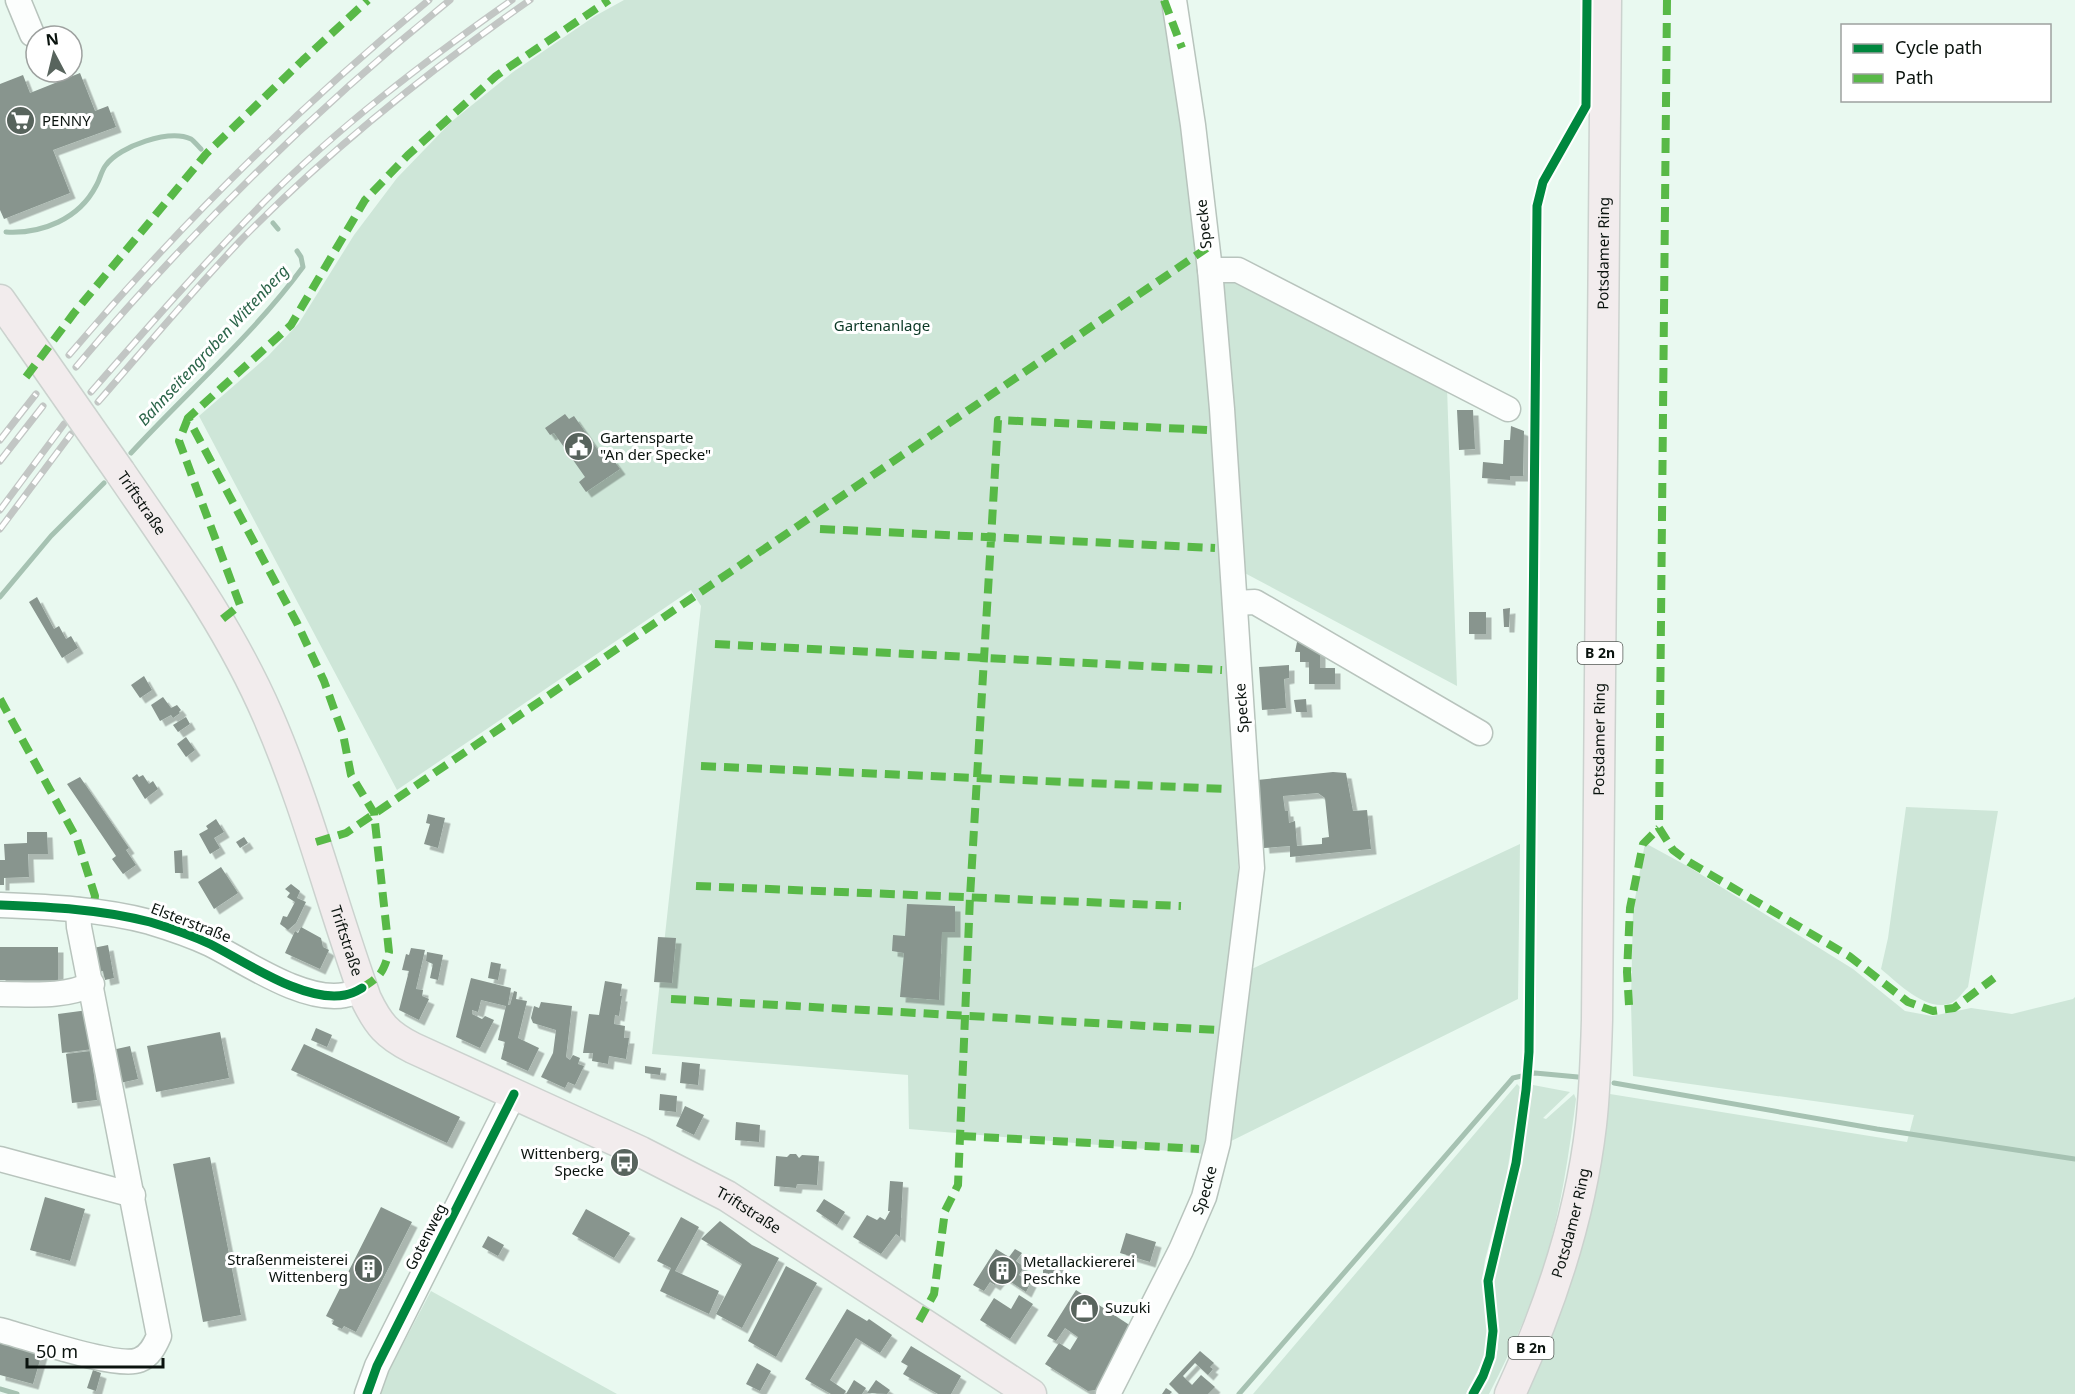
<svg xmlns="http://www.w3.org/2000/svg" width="2075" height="1394" font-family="'Noto Sans',sans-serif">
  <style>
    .green { fill: #cee6d8 }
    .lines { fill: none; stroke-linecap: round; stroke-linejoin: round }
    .stream { stroke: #a6c2b2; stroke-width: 5 }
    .building { fill: #88958e; fill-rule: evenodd; filter: url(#shadow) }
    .minor-casing { stroke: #b8c4bd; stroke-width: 27 }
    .major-casing { stroke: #cbd2ce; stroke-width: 33 }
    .minor { stroke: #fcfefd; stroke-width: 24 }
    .major { stroke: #f2eced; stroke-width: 30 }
    .rail-casing { stroke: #c2c6c4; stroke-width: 7 }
    .rail { stroke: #fff; stroke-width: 4.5; stroke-dasharray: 14; stroke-linecap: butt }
    .major-bridge-casing { stroke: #cbd2ce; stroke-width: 33; stroke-linecap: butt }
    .major-bridge { stroke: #f2eced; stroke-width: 30 }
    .quiet { stroke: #58b947; stroke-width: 8; stroke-dasharray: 15 8; stroke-linecap: butt }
    .cycleway-casing { stroke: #fff; stroke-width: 13 }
    .cycleway { stroke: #00873e; stroke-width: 9 }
    .labels { text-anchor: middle; stroke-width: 6; stroke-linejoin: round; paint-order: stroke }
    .shield { fill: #fff; stroke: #545a56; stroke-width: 1.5 }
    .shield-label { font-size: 14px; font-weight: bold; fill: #0a130e }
    .poi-label { font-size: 15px; fill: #0a130e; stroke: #fff; text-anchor: start }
    .street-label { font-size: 15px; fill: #0a130e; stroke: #fff }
    .park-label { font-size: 15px; fill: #0c3926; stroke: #fff }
    .water-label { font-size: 16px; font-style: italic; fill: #2b6449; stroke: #fff }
  </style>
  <defs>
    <filter id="shadow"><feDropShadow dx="5.5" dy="5.5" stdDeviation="0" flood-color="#0004"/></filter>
  </defs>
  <rect width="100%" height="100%" fill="#e9f9f0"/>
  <path class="green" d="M624,0h536l11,34 33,233 243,120 10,299 -218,-116 -15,14 14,279 1,112 281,-131 -2,155 -313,155 -296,-25 -1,-54 -256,-21 49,-448 -10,-16 -294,200 -198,-374 69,-60 31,-33 55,-88 43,-57 54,-56 62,-50 82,-56z
    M1906,807l92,4 -30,176c-5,5 -11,14 -17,16 -24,10 -53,-20 -70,-34l7,-31z
    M1645,843l44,24 164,102 52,42 27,5 39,-8 41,6 61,-15 2,-2v397h-548c32,-73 61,-153 74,-232 4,-22 6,-45 9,-68l297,48 7,-27 -281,-39 -2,-73 2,-93z
    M1517,1084l4,4 -16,97 -20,75 -3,20 6,52 -1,15 -7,19 -14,28h-213z
    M1533,1085l37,7 -27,26 3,1 28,-25 2,5c-7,55 -15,110 -31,163 -14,46 -34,89 -56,132h-10l19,-45v-17l-5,-51 3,-19 20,-75z
    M431,1291l186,103h-237l3,-12z"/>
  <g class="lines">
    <path class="stream" d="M273,223l5,6
      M6,232c36,2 73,-13 90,-46 4,-6 5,-15 10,-21 14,-19 63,-36 85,-26 3,2 7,7 10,10
      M131,453c57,-62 122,-118 172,-186l-2,-10 -4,-6
      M0,597l51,-61 53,-53
      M1614,1083l263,46 198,30
      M0,1389l17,5
      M1239,1394l274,-316 22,-5 43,4"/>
  </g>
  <path class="building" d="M80,73l15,38 13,-5 8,21 -63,23 17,43 -66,26 -4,-9v-126l23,-9 7,18z
    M1457,410h16l2,39 -16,1z
    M565,414l4,5 5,-3 32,46 6,-4 8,11 -34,23 -7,-10 6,-5 -31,-44 -4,2 -5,-7z
    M1511,426l13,5 -1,45h-13v4l-28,-2 1,-16 20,2 1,-24h6z
    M37,597l17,32 5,-3 7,13 5,-3 7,12 -16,10 -33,-56z
    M1510,608l-1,19h-5l-1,-18z
    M1469,612h17v22h-17z
    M1298,637l22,12v19h15v16h-26v-22h-9v-10h-5z
    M1289,665v13l-5,1 2,29 -24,2 -3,-43z
    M144,676l8,14 -12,8 -9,-13z
    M163,697l8,11 6,-3 4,5 -2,2 1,1 -7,5 -2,-3 -11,6 -9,-16z
    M1306,699l1,13h-11l-2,-12z
    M186,717l4,7 -12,8 -5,-7z
    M186,737l9,13 -9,7 -9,-13z
    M1333,772l13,1 7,38 14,-1 4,39 -81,8v-11l-26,2 -7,-68zM1318,793l7,5 4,39 -7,1v6l-25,2 -2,-25 -6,2 -1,-12h-3l-2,-15z
    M137,774l2,3 4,-2 6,9 4,-3 5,8 -13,10 -13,-21z
    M80,777l49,71 -3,2 10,15 -13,9 -11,-15 4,-3 -49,-72z
    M428,814l17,4 -7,30 -14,-4 6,-20 -4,-1z
    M216,819l8,13 -10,6 6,10 -10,6 -11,-20 9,-5 -2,-3z
    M27,832h20l1,22h-20l1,23 -25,1v7h-4v-25h5l-1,-16 23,-1z
    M244,837l4,6 -8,5 -4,-6z
    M182,850l1,23h-8l-1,-22z
    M221,867l17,26 -24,16 -16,-27z
    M291,884l9,7 -3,7 9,4 -10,21 -8,7 -8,-6 3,-8 4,1 8,-15 -8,-5 3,-4 -5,-4z
    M907,904l48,2v26h-13l-3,68 -39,-3 4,-44 -12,-2 1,-16 12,1z
    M301,927l20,11 2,9 6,3 -9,19 -35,-16 10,-22 3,2z
    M658,937l18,1 -4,45 -18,-1z
    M108,945l6,33 -9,2 -2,-9 -5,1 -5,-24z
    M0,947h58v33h-58z
    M411,948l14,2 -9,39 7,1 -1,6 7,3 -10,21 -20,-10 10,-39 -7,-1 4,-16 3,1z
    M427,952l16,3 -5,25 -8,-2 3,-14 -7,-3z
    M491,962l10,2 -3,16 -10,-2z
    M471,978l40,10 -3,17h2l4,-14 3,1 -1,7 11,2 -9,37 21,10 -11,23 -27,-12 4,-17 -7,-2 8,-34 -25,-6 -3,12 -6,-2v4l10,5 3,-3 9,4 -14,28 -24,-11z
    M605,981l17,3 -2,12h2l-3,20 -4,-1 -1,9 11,2 -1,12h5l-3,21 -17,-3 -1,8 -16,-3 1,-8h-10l6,-39 10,1z
    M541,1002l31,4 -6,51 4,3 3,-5 7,3 -2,6 6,2 -9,19 -7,-3 -3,6 -24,-11 12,-24 3,-23 -23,-7 -2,-5 3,-12 5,2z
    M88,1010l5,39 -31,4 -4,-39z
    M316,1028l16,7 -5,12 -16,-7z
    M220,1032l9,46 -73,14 -9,-46z
    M304,1044l156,73 -13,26 -156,-73z
    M130,1046l8,33 -18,4 -8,-33z
    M91,1051l6,49 -25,3 -6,-49z
    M682,1062l18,2 -2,21 -18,-2z
    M645,1066l16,2 -1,7 -15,-2z
    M660,1094l17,2 -1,16 -17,-2z
    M685,1106l19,9 -10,20 -18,-9z
    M736,1122l24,3 -1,17 -24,-2z
    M790,1154h6l3,4 3,-3 17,1 -2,29 -20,-1 -1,4 -22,-2 2,-30 11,1z
    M210,1157l31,158 -38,7 -30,-158z
    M890,1181l13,1 -3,55 -4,-3 -15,20 -28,-17 14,-22 10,5 3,-3 5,3 5,-9h-2z
    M45,1197l40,12 -15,52 -40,-11z
    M824,1199l21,13 -8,13 -21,-14z
    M381,1207l31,15 -56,110 -12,-6 -2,3 -10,-5 2,-4 -8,-4z
    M586,1209l44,24 -16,25 -42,-24z
    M681,1217l18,10 -24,44 44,20 -10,23 -49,-23 11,-23 -14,-7z
    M720,1221l32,24 27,13 -37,70 -26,-14 26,-50 -41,-25z
    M1126,1233l30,9 -6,20 -30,-9z
    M488,1236l16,9 -6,11 -16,-9z
    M996,1249l13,8 6,-8 7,4 -6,8 8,6 -5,8 12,7 -5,10 -24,-16 -7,9 -5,-3 -6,9 -11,-6z
    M1043,1260h15v20h-15z
    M786,1266l31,17 -41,74 -28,-16z
    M1076,1290l55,36 -16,35 -19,29 -8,1 -43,-27 14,-21 11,7 8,-13 -13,-9 -9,13 -9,-5z
    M1019,1295l14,9 -23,35 -30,-19 14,-22 17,11z
    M847,1309l20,12 2,-2 23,16 -12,18 -24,-15 -26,42 16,11 -2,3h-13l-26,-15z
    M0,1341l42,12 -9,31 -33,-9z
    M911,1346l50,30 -10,18h-13l-35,-20 5,-8 -7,-4z
    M1200,1351l14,12 -4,4 3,2 -5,6 -13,-12 -12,13 9,9 9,-10 14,12 -7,7h-29l-10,-10z
    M757,1363l14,8 -11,20 -14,-7z
    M93,1370l8,3 -5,18 -9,-3z
    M854,1380l12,8 -4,6h-16z
    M876,1380l14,10 -3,4 -20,-1z
    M1166,1388l6,4 -2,2h-8z"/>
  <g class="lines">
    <defs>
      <g id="minor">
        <path d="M18,0l14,34"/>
        <path d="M1210,270h28l270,139"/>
        <path d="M1235,603l20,-1 225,131"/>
        <path d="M0,905c50,2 101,4 150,17 20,6 41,13 60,22 36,18 94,59 135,51 6,-1 12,-4 17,-7"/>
        <path d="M0,994c31,0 64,4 92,-10"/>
        <path d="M0,1159l133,36"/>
        <path d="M0,1330c27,7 117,39 139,30 11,-4 16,-15 20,-24l-80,-409 -1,-17"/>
        <path d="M367,1394l10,-28 137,-272"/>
        <path id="s1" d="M1108,1394l73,-144 23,-53 14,-54 34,-275 -30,-459 -12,-139 -17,-145 -19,-125"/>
      </g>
      <g id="major">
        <path d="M0,300l21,30"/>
        <path id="s2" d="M120,472c54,79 110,156 148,244 40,92 64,189 98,283 12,25 21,36 47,49l228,104 86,44 304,198"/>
        <path id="s3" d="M1510,1394c40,-86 70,-175 81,-269 4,-35 5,-70 6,-105l9,-1020"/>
      </g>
    </defs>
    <use href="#minor" class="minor-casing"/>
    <use href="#major" class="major-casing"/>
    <use href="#minor" class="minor"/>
    <use href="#major" class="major"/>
    <defs>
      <path id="rail" d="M69,355c109,-128 229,-248 360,-355
        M76,367c113,-134 238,-257 374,-367
        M91,392c56,-64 112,-128 172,-189 75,-76 162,-142 249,-203
        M98,402c47,-54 93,-109 142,-161 88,-90 187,-169 290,-241
        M0,440l36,-46
        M0,461l43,-55
        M0,510l64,-86
        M0,529l71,-95"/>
    </defs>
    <use href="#rail" class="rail-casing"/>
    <use href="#rail" class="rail"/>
    <defs>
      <path id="major-bridge" d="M21,330l99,142"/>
    </defs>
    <use href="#major-bridge" class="major-bridge-casing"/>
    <use href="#major-bridge" class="major-bridge"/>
    <path class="quiet" d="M1164,0l18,48
      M1667,0l-8,828 14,22 16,12 160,94 59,46 25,9 21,-3 40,-30
      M26,377l48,-64 132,-159 97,-94 65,-60
      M188,418l-9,23 61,164 -20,16
      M820,529l395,19
      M715,644l507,26
      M0,699l77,140 18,57 -2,15
      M701,766l524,23
      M316,842l30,-9 861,-585
      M696,886l485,20
      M362,988c19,-12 21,-15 27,-36l-15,-139 -23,-38 -8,-41 -19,-53 -27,-58 -109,-205 103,-93 74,-125 43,-45 88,-79 113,-76
      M671,999l546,31
      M1629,1005l-2,-33 3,-64 13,-64 16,-16
      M961,1136l238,13
      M919,1321l15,-27 11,-83 13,-26 12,-288 28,-477 210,10"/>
    <defs>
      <path id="cycleway" d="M0,905c50,2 101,4 150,17 20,6 41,13 60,22 36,18 94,59 135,51 6,-1 12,-4 17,-7
        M367,1394l10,-28 137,-272
        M1473,1394l10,-18 7,-19 3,-26 -5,-50 28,-118 10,-73 3,-38 8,-846 6,-24 43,-76 1,-106"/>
    </defs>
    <use href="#cycleway" class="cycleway-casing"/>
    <use href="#cycleway" class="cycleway"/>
  </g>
  <defs>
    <symbol id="supermarket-disc" viewBox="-11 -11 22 22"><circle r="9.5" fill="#58645d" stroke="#fff"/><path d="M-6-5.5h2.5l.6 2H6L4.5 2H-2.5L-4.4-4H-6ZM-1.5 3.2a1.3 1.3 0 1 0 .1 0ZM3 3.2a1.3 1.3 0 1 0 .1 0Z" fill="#fff"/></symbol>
    <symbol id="civic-disc" viewBox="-11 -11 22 22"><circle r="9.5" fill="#58645d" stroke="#fff"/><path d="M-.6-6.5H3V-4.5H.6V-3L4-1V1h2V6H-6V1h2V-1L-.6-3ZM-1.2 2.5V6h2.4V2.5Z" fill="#fff"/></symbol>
    <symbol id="bus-disc" viewBox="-11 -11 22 22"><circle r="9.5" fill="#58645d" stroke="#fff"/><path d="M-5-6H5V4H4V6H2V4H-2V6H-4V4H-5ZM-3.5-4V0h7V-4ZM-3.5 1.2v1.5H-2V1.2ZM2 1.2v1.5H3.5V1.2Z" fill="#fff"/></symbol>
    <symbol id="building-disc" viewBox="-11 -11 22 22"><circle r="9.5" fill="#58645d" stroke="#fff"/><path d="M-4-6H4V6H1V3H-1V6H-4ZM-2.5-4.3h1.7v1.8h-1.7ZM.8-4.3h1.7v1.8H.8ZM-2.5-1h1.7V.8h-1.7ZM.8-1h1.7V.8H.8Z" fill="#fff"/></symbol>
    <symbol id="shop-disc" viewBox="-11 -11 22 22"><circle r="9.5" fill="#58645d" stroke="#fff"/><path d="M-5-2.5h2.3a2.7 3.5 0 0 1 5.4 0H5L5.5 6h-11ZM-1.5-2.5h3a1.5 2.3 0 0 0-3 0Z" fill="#fff"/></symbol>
  </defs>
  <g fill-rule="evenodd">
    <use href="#supermarket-disc" x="4" y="104" width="33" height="33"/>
    <use href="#civic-disc" x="562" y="430" width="33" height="33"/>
    <use href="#bus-disc" x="608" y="1146" width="33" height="33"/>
    <use href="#building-disc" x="352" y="1252" width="33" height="33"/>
    <use href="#building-disc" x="986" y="1254" width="33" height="33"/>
    <use href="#shop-disc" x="1068" y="1292" width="33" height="33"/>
  </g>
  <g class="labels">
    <g class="shield">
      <rect x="1577.5" y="642" width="45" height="22" rx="4.5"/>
      <rect x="1508.5" y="1337" width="45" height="22" rx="4.5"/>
    </g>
    <g class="shield-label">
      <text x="1600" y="658">B 2n</text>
      <text x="1531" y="1353">B 2n</text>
    </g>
    <g class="poi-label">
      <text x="42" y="126">PENNY</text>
      <text x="600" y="443">Gartensparte<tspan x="600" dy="17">"An der Specke"</tspan></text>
      <text x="604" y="1159" text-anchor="end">Wittenberg,<tspan x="604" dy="17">Specke</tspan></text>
      <text x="348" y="1265" text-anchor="end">Straßenmeisterei<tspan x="348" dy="17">Wittenberg</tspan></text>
      <text x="1023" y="1267">Metallackiererei<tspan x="1023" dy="17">Peschke</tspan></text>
      <text x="1105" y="1313">Suzuki</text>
    </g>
    <g class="street-label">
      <text transform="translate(1204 224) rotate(-96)" y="5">Specke</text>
      <text dy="5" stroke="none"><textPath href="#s3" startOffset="1154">Potsdamer Ring</textPath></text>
      <text dy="5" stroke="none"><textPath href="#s2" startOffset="38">Triftstraße</textPath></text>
      <text transform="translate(1242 708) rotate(-94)" y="5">Specke</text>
      <text dy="5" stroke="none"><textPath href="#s3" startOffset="668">Potsdamer Ring</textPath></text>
      <text transform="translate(191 923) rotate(21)" y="5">Elsterstraße</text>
      <text dy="5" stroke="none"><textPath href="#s2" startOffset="524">Triftstraße</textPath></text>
      <text dy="5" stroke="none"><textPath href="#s1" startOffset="226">Specke</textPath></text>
      <text dy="5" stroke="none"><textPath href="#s2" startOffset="1028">Triftstraße</textPath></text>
      <text dy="5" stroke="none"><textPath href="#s3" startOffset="182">Potsdamer Ring</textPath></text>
      <text transform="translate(426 1237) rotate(-63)" y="5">Gotenweg</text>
    </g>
    <g class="park-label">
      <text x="882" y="331">Gartenanlage</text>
    </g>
    <g class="water-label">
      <text transform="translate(213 345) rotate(-47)" y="6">Bahnseitengraben Wittenberg</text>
    </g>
  </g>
  <rect x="1841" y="24" width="210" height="78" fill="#ffffff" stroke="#9da19f" stroke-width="1.5"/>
  <rect x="1853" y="44" width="30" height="9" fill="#00873e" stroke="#9da19f" stroke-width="1.5"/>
  <text x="1895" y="54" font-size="18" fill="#0a130e">Cycle path</text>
  <rect x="1853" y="74" width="30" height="9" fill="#58b947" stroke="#9da19f" stroke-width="1.5"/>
  <text x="1895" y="84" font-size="18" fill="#0a130e">Path</text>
  <g transform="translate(54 54) rotate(353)"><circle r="28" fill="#ffffff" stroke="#9da19f" stroke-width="1.5"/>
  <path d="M0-4.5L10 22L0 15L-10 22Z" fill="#58645d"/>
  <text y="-9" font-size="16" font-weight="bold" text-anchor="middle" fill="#0a130e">N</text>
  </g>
  <path d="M27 1358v9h136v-9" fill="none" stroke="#0a130e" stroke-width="3"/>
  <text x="36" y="1358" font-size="18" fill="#0a130e" stroke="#ffffff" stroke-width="4.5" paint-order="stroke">50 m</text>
</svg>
